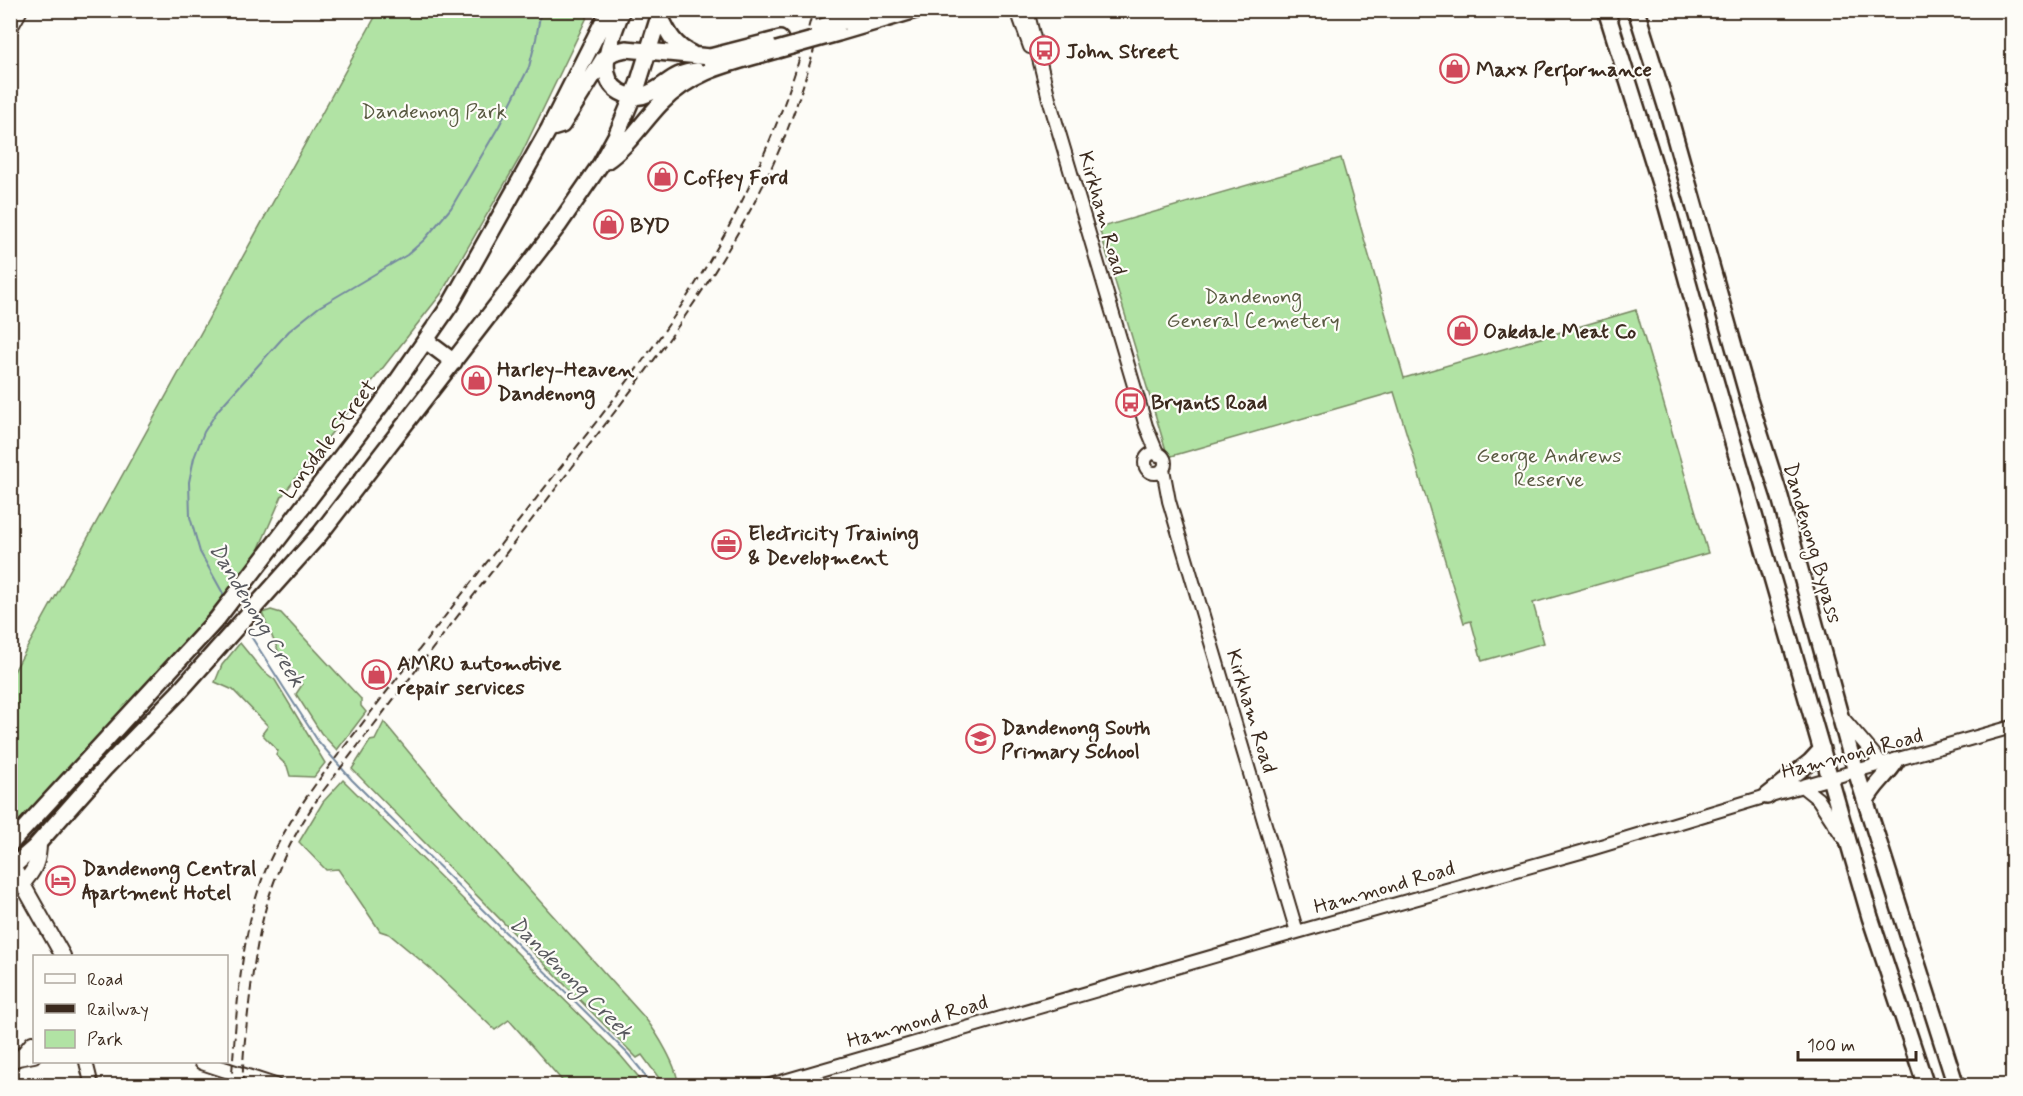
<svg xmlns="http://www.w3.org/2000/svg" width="2023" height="1096" font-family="Mynerve,sans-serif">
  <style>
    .green { fill: #b1e3a4; stroke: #768661; stroke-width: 1.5 }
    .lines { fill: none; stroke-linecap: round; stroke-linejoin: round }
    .stream { stroke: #74899f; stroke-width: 2 }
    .secondary-casing { stroke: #3b2a1e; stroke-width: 16 }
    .primary-casing { stroke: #3b2a1e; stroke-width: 18 }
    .highway-casing { stroke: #3b2a1e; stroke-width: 20 }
    .secondary { stroke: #fdfcf7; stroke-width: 12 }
    .primary { stroke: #fdfcf7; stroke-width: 14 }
    .highway { stroke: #fdfcf7; stroke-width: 15 }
    .rail { stroke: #3b2a1e; stroke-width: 2; stroke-dasharray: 9 4.5; stroke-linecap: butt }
    .highway-bridge-casing { stroke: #3b2a1e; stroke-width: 20; stroke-linecap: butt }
    .highway-bridge { stroke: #fdfcf7; stroke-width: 15 }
    .labels { text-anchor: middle; stroke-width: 4.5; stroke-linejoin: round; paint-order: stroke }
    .poi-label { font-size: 21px; font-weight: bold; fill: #3b2a1e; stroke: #fdfcf7; text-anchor: start }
    .park-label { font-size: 21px; fill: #585840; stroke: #fdfcf7 }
    .street-label { font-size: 21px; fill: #3b2a1e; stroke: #fdfcf7 }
    .water-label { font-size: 22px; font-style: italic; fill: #58595e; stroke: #fdfcf7 }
  </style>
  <rect width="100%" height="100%" fill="#fdfcf7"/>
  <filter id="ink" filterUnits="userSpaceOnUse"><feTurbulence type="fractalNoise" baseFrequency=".0167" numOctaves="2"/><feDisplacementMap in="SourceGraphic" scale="12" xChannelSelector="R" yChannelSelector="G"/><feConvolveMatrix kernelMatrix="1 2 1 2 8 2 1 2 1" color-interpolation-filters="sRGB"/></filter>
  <g filter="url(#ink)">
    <path class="green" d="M365,11h225l-71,148 -78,135 -159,202 -26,59 -68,85 -168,182 -9,-9v-136l364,-660z
      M1341,158l63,220 232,-68 72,243 -175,50 11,40 -62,18 -11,-40 -7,2 -70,-231 -226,65 -69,-229z
      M271,610l10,3 80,86v7l5,6 -29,38 -16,-17 -25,-39 6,-9 -22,-30 -18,-42z
      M240,643l22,27 13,10 50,83 -11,14 -24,-1 -3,-10 -11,-11 2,-4 -16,-17 6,-8 -35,-36 -18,-8 7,-17z
      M384,722l57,69 204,227c12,15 33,49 33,67h-14l-22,-30 -5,3 -285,-289 18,-28 5,-1z
      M343,780l278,276 16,19 5,10h-76l-57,-65 -14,10 -64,-61 -42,-35 -9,-3 -42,-62 -12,1 -27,-28 24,-40z"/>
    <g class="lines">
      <path class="stream" d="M225,597l-25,-45 -10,-35 -1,-35 5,-24 10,-26 14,-22 71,-79 30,-24 88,-52 17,-15 27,-32 48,-82 30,-59 7,-28 5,-29
        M245,627l73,114 34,39 276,274 14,17 9,15"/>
      <defs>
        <path id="secondary" d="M1017,10l13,37
          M1027,10l22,89 97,327 12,29
          M10,30l11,-20
          M1145 463a10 10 0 1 1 20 0a10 10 0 1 1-20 0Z
          M1163,469l6,32 128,431
          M1841,716l42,49
          M1803,787l15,12 25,38
          M18,1059l14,-17
          M86,1062l6,24
          M10,1063l8,-4 16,-3
          M767,1086l516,-150 298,-84 186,-56 245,-69"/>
        <path id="primary" d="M13,867l50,89
          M22,884c13,-13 17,-24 17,-41
          M202,1062l73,24"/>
        <path id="highway" d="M622,10c-8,23 -30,66 -2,82 9,5 19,6 27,2 21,-8 24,-21 50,-23
          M1606,10l58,186 49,177 157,544 56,169
          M1636,10l31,99 82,291 31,97 70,255 106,334
          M660,16c8,17 14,30 32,38
          M842,21l36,-11
          M838,33l78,-23
          M549,129l13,-4 42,-67 10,-6 12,-3 84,8 70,-18
          M606,161c21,-14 36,-38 54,-57 34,-35 72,-41 117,-54
          M426,341l28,21
          M1767,796l43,-34 12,-13
          M1866,801c7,-16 21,-25 30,-40
          M10,844l207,-225 163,-213 70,-101 22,-39 77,-137 60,-119
          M10,869l24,-21 70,-79 74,-76 142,-159 238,-308 42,-61 17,-31 21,-50 23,-74"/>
      </defs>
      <use href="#secondary" class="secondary-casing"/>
      <use href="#primary" class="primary-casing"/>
      <use href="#highway" class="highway-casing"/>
      <use href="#secondary" class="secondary"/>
      <use href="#primary" class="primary"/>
      <use href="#highway" class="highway"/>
      <path class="rail" d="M231,1086c6,-75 8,-153 37,-222 13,-28 29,-54 47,-79 72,-94 144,-187 217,-281 51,-66 105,-131 151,-201 59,-89 104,-189 130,-293
        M243,1086c-1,-28 3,-55 6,-82 10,-88 23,-140 74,-213l314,-408c52,-70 101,-141 137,-221 22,-49 37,-100 51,-152"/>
      <defs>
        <path id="highway-bridge" d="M818,28l24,-7
          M777,50l61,-17"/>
      </defs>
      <use href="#highway-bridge" class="highway-bridge-casing"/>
      <use href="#highway-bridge" class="highway-bridge"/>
    </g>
  </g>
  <defs>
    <symbol id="bus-ring" viewBox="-11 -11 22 22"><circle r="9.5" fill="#fdfcf7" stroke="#d1495b" stroke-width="1.5"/><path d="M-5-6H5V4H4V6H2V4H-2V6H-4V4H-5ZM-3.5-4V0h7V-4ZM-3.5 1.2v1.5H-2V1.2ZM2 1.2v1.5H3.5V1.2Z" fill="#d1495b"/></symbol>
    <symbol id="shop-ring" viewBox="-11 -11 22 22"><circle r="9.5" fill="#fdfcf7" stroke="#d1495b" stroke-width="1.5"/><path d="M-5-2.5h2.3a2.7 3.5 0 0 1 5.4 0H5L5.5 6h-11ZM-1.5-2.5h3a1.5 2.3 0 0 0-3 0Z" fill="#d1495b"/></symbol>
    <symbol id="office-ring" viewBox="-11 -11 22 22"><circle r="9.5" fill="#fdfcf7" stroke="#d1495b" stroke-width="1.5"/><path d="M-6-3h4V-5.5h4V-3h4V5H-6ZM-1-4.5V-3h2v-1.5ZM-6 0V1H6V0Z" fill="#d1495b"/></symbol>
    <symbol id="school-ring" viewBox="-11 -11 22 22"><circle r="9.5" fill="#fdfcf7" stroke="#d1495b" stroke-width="1.5"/><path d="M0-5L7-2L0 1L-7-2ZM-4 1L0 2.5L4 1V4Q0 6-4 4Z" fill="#d1495b"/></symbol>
    <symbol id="hotel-ring" viewBox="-11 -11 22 22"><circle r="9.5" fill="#fdfcf7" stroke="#d1495b" stroke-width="1.5"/><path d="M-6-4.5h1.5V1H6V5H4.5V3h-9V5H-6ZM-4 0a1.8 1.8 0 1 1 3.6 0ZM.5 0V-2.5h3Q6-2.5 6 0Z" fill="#d1495b"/></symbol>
  </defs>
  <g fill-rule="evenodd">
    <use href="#bus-ring" x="1028" y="34" width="33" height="33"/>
    <use href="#shop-ring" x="1438" y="52" width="33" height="33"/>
    <use href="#shop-ring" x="646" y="160" width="33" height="33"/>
    <use href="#shop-ring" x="592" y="208" width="33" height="33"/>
    <use href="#shop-ring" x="1446" y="314" width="33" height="33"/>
    <use href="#shop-ring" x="460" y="364" width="33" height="33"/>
    <use href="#bus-ring" x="1114" y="386" width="33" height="33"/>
    <use href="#office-ring" x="710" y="528" width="33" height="33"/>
    <use href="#shop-ring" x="360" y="658" width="33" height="33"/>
    <use href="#school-ring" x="964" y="722" width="33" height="33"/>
    <use href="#hotel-ring" x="44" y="864" width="33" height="33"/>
  </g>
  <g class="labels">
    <g class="poi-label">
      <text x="1066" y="58">John Street</text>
      <text x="1476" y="76">Maxx Performance</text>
      <text x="683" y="184">Coffey Ford</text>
      <text x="630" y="232">BYD</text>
      <text x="1483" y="338">Oakdale Meat Co</text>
      <text x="497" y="376">Harley-Heaven<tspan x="497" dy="24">Dandenong</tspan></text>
      <text x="1151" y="409">Bryants Road</text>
      <text x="748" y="540">Electricity Training<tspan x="748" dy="24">&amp; Development</tspan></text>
      <text x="397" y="670">AMRU automotive<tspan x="397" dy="24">repair services</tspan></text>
      <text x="1001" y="734">Dandenong South<tspan x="1001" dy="24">Primary School</tspan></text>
      <text x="82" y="875">Dandenong Central<tspan x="82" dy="24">Apartment Hotel</tspan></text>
    </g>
    <g class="park-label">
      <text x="434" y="118">Dandenong Park</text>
      <text x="1253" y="303">Dandenong<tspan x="1253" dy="24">General Cemetery</tspan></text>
      <text x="1549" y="462">George Andrews<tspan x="1549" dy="24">Reserve</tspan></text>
    </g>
    <g class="street-label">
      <text transform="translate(1103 213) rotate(74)" y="7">Kirkham Road</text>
      <text transform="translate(328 439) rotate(-53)" y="7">Lonsdale Street</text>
      <text transform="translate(1813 543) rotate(74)" y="7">Dandenong Bypass</text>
      <text transform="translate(1252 711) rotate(73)" y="7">Kirkham Road</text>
      <text transform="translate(1852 753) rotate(-15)" y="7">Hammond Road</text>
      <text transform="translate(1384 887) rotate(-16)" y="7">Hammond Road</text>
      <text transform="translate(917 1021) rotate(-16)" y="7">Hammond Road</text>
    </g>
    <g class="water-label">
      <text transform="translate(258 614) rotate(59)" y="8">Dandenong Creek</text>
      <text transform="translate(572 977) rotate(45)" y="8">Dandenong Creek</text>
    </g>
  </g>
  <rect width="2023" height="1096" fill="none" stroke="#fdfcf7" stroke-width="36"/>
  <rect x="18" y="18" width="1987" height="1060" fill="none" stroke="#3b2a1e" stroke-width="2" filter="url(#ink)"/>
  <rect x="33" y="955" width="195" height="108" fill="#fdfcf7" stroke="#afa8a0" stroke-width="1.5"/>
  <rect x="45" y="974" width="30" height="9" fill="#fdfcf7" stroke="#afa8a0" stroke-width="1.5"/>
  <text x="87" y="985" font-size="18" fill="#3b2a1e">Road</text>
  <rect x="45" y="1004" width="30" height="9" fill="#3b2a1e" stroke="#afa8a0" stroke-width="1.5"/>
  <text x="87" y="1015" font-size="18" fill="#3b2a1e">Railway</text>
  <rect x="45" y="1030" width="30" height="18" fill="#b1e3a4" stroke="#afa8a0" stroke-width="1.5"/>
  <text x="87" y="1045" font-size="18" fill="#3b2a1e">Park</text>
  <path d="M1798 1051v9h118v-9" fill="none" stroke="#3b2a1e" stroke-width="3"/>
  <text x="1807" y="1051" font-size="18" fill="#3b2a1e" stroke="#fdfcf7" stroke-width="4.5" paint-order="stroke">100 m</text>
</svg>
